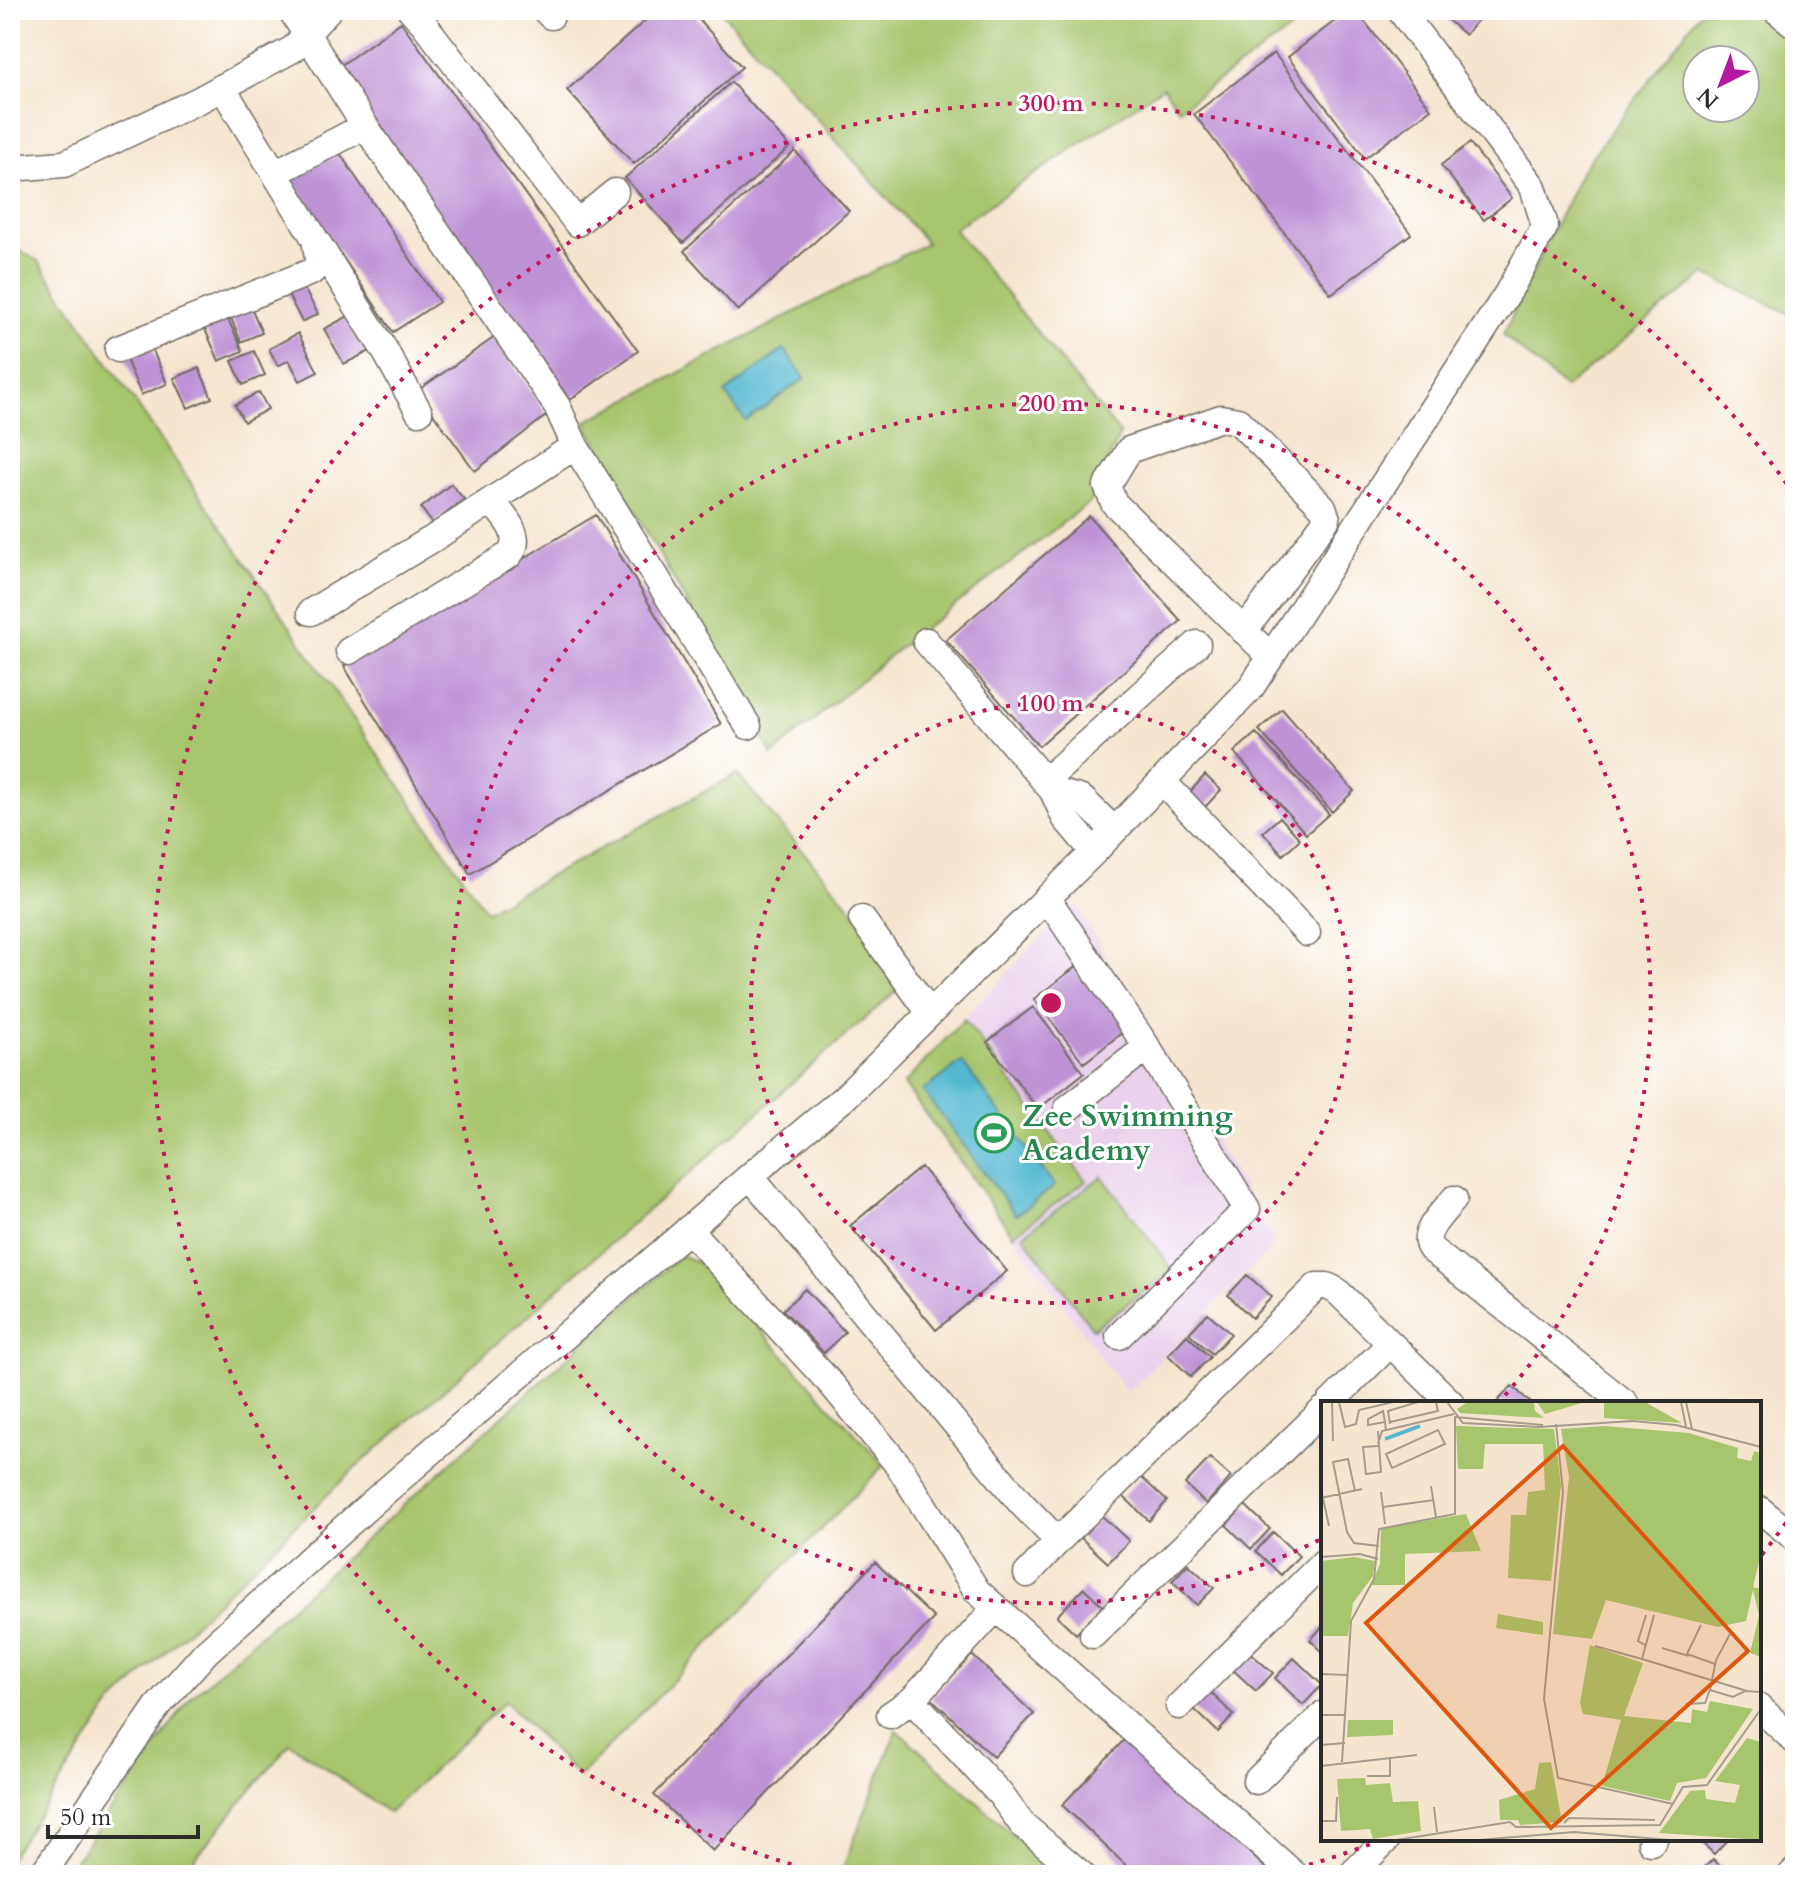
<svg xmlns="http://www.w3.org/2000/svg" width="1805" height="1885" font-family="Cardo,serif">
  <style>
    .built { fill: #ead1ec }
    .green { fill: #a7c56d; stroke: #69784c; stroke-width: 2; fill-rule: evenodd }
    .water { fill: #52b8d0; stroke: #3e727e; stroke-width: 2 }
    .building { fill: #be93d6 }
    .lines { fill: none; stroke-linecap: round; stroke-linejoin: round }
    .minor-casing { stroke: #726c64; stroke-width: 29 }
    .minor { stroke: #fff; stroke-width: 26 }
    .ring { fill: none; stroke: #c2185b; stroke-width: 4; stroke-dasharray: 4 8 }
    .labels { text-anchor: middle; stroke-width: 6; stroke-linejoin: round; paint-order: stroke }
    .leisure-label { font-size: 30px; font-weight: bold; fill: #27864d; stroke: #fff; text-anchor: start }
    .inset-river { fill: none; stroke: #52b8d0; stroke-width: 4 }
    .inset-road { fill: none; stroke: #a49b8d; stroke-width: 2 }
    .view { fill: #df570e; fill-opacity: 0.15; stroke: #df570e; stroke-width: 4 }
    .inset-edge { fill: none; stroke: #2b2b2b; stroke-width: 4 }
    .centre { fill: #c2185b; stroke: #fff; stroke-width: 4 }
    .ring-label { font-size: 24px; text-anchor: middle; font-weight: bold; fill: #c2185b; stroke: #fff; stroke-width: 6; stroke-linejoin: round; paint-order: stroke }
  </style>
  <rect width="100%" height="100%" fill="#fff"/>
  <filter id="ink" filterUnits="userSpaceOnUse"><feTurbulence type="fractalNoise" baseFrequency=".0125" numOctaves="2"/><feDisplacementMap in="SourceGraphic" scale="16" xChannelSelector="R" yChannelSelector="G"/><feConvolveMatrix kernelMatrix="1 2 1 2 8 2 1 2 1" color-interpolation-filters="sRGB"/></filter>
  <filter id="wash" filterUnits="userSpaceOnUse"><feTurbulence type="fractalNoise" baseFrequency=".006" numOctaves="4" result="noise"/><feDisplacementMap in="SourceGraphic" scale="32" xChannelSelector="R" yChannelSelector="G"/><feGaussianBlur stdDeviation="1.8" result="paint"/><feColorMatrix in="noise" values="0 0 0 0 0 0 0 0 0 0 0 0 0 0 0 0 0 1.4 0 .05"/><feComposite in="paint" operator="in"/></filter>
  <g filter="url(#wash)">
    <rect width="100%" height="100%" fill="#f5e5cf"/>
    <path class="built" d="M1074,902l202,341 -149,150 -114,-158 73,-54 -122,-162z"/>
    <path class="green" d="M720,10h598l-139,99 -16,-22 -209,142 166,205 -30,68 -192,147 -126,106 -187,-333 342,-179z
      M1702,10h49l44,34v272l-90,-42 -140,114 -62,-53 79,-165zM1697,60h48v48h-48z
      M10,245l28,16 448,650 251,-137 174,204 -559,493 -241,234 -101,153z
      M964,1019l122,162 -73,54 -109,-151z
      M1102,1176l71,94 -80,59 -70,-94z
      M681,1255l18,8 185,202 -305,312 -74,-76 -116,112 -99,-70 -109,132h-116l125,-177z
      M897,1730l124,112 42,33h-223z"/>
    <path class="water" d="M784,349l21,29 -59,43 -21,-28z
      M962,1062l93,124 -39,29 -93,-124z"/>
    <g id="blocks">
      <path class="building" d="M657,10h33l52,57 -108,97 -67,-74z
        M1349,10h7l75,99 -66,49 -77,-101z
        M1436,10h50l-21,25z
        M401,22l237,329 -68,49 -237,-329z
        M1274,53l137,181 -80,60 -137,-180z
        M731,82l59,65 -107,96 -58,-65z
        M333,143l106,159 -46,30 -106,-158z
        M1470,143l42,55 -28,22 -43,-55z
        M795,151l54,60 -111,100 -54,-60z
        M301,283l17,31 -16,8 -16,-31z
        M251,307l11,26 -21,9 -11,-26z
        M354,313l22,35 -32,16 -20,-35z
        M227,317l16,34 -24,10 -15,-34z
        M298,333l20,39 -18,9 -11,-21 -11,6 -9,-17z
        M495,337l52,78 -72,56 -58,-80z
        M151,346l16,38 -26,11 -16,-38z
        M254,351l11,24 -22,10 -11,-24z
        M199,368l13,30 -24,10 -14,-30z
        M259,392l9,17 -24,13 -9,-17z
        M451,484l13,15 -31,25 -12,-16z
        M596,515l125,209 -251,150 -126,-208z
        M1089,516l92,105 -142,125 -93,-106z
        M1282,709l72,82 -22,21 -73,-82z
        M1256,733l73,81 -23,20 -72,-82z
        M1205,775l16,15 -16,17 -16,-14z
        M1280,817l20,22 -17,16 -20,-23z
        M1078,965l50,63 -44,35 -50,-64z
        M1033,1007l51,66 -46,36 -51,-67z
        M921,1167l86,104 -71,59 -86,-104z
        M1247,1275l25,22 -20,21 -24,-23z
        M805,1289l40,43 -21,21 -41,-43z
        M1208,1313l23,21 -19,20 -23,-21z
        M1187,1335l23,22 -19,20 -23,-22z
        M1512,1386l19,17h-35z
        M1210,1458l21,19 -25,27 -21,-20z
        M1141,1477l26,24 -18,20 -26,-25z
        M1245,1505l25,24 -19,20 -25,-24z
        M1102,1516l27,25 -21,22 -27,-25z
        M1273,1532l26,24 -18,19 -25,-24z
        M875,1562l59,56 -221,233 -59,-56z
        M1188,1564l26,24 -17,17 -25,-24z
        M1084,1588l19,18 -27,28 -19,-18z
        M1323,1626v26l-13,-12z
        M1248,1651l25,22 -17,18 -25,-23z
        M972,1655l62,59 -41,43 -62,-59z
        M1294,1658l28,27 -19,20 -28,-27z
        M1210,1692l24,23 -16,17 -24,-23z
        M1127,1737l146,138h-137l-74,-70z
        M1698,1839h30l-14,15z
        M1713,1859l17,16h-33z"/>
    </g>
  </g>
  <g filter="url(#ink)">
    <use href="#blocks" fill-opacity="0" stroke="#726c64" stroke-width="2"/>
    <g class="lines">
      <defs>
        <path id="minor" d="M291,10l74,116 192,280 18,40 -141,92 -123,74
          M411,10l13,14 153,199 38,-31
          M545,10l6,6
          M1776,10l19,15
          M10,168l54,-4 137,-65 92,-50 35,-39
          M275,173l90,-47
          M317,242l67,107 35,63
          M118,349l193,-77 8,-7 -4,-26 -93,-152
          M575,446l173,280
          M1244,631l83,-112 -4,-12 -85,-86 -17,-3 -92,32 -22,36 7,17 156,153
          M926,641l127,150
          M349,651l160,-96c16,-18 -5,-39 -18,-54
          M1045,781l152,-137
          M1162,781l145,152
          M1094,852l-29,-34 -12,-27 29,8 32,31
          M1047,898l100,149 100,162 -128,127
          M862,919l68,94
          M1068,1108l79,-61
          M750,1176l271,327 37,38 259,-255h10l10,5 114,112
          M1454,1199c-10,13 -35,34 -23,50l194,154
          M688,1229l145,157 66,80 78,125 318,284
          M1330,1403l60,-59
          M1759,1509l36,29
          M1027,1574l31,-33
          M996,1608l-84,92 88,94 22,30 60,51
          M1093,1635l230,-225
          M1179,1706l144,-143
          M1759,1707l36,34
          M890,1715l22,-15
          M1256,1781l67,-66
          M1651,1842l3,-3
          M1354,1872l33,-33
          M42,1875l115,-168 49,-55 167,-150 377,-326 94,-78 250,-246 156,-163 257,-395 38,-68 -12,-39 -133,-177
          M1791,1875l4,-4"/>
      </defs>
      <use href="#minor" class="minor-casing"/>
      <use href="#minor" class="minor"/>
    </g>
  </g>
  <g class="ring">
    <circle cx="1051" cy="1003" r="300"/>
    <path d="M1319 1540A600 600 0 1 1 1500 1401"/>
    <path d="M1793 1513A900 900 0 0 1 1760 1557M1381 1840A900 900 0 0 1 1276 1874M826 1874A900 900 0 1 1 1793 493"/>
  </g>
  <defs>
    <symbol id="stadium-ring" viewBox="-11 -11 22 22"><circle r="9.5" fill="#fff" stroke="#2e9e5b" stroke-width="1.5"/><path d="M0-5a6.5 5 0 1 0 0 10a6.5 5 0 1 0 0-10ZM-3.5-1.8h7v3.6h-7Z" fill="#2e9e5b"/></symbol>
  </defs>
  <g fill-rule="evenodd">
    <use href="#stadium-ring" x="972" y="1111" width="44" height="44"/>
  </g>
  <g class="labels">
    <g class="leisure-label">
      <text x="1022" y="1126">Zee Swimming<tspan x="1022" dy="34">Academy</tspan></text>
    </g>
  </g>
  <g transform="translate(1321 1401)">
    <rect width="440" height="440" fill="#f5e5cf"/>
    <path d="M147,1h66l1,9 9,7 -84,-5 -3,-4zM216,1h48l-40,12zM283,1h41l37,21 -78,-5zM135,25l98,3 7,56 -10,96 -43,-3 3,-63h15l2,-23 17,-2 -2,-46h-58l-2,25h-25zM284,25l84,7 49,15 -1,10 14,3 3,-10 7,2v101l-8,33 8,2v68l-11,-4 9,-38 -6,-25 -7,31 -28,6 -112,-27 -14,39 -39,-5 16,-157 -8,-48zM145,113l15,37 -76,3v31h-34l9,-21 1,-36zM33,156l21,4 -2,15 -20,27 -5,33h-27v-75zM177,213l45,8v13l-47,-7zM269,244l53,18 -19,53 67,7 1,-14 15,3 3,-11 43,8 -47,69 -29,5 -7,18 -68,-15 19,-66 -38,-6 -3,-11zM27,319h45v15l-46,2zM426,337l14,4v98l-102,-7 31,-42 15,-1 1,9 29,4 5,-18 -25,-4zM230,361l11,60 -42,3 -2,-5h-18l-1,-20 36,-11 4,-26zM44,377l1,7 24,-2 3,19 25,-1 3,30 -48,8 -3,-10 -29,2 -4,-52z" fill="#a7c56d"/>
    <path class="inset-river" d="M64,38l35,-13"/>
    <path class="inset-road" d="M11,1l1,39M18,1l6,25 11,-3 3,-14 34,-8M126,1l16,21 76,4 94,-6 43,4 85,22M360,1l5,25M365,1l6,27M135,16l87,8M64,21l-17,3v-6l15,-8 2,11 1,8M69,21l48,-11 -2,-9M69,23l-2,-13 30,-9M235,23l7,68 -19,207 14,79 115,26M117,29l7,14 -53,24 -6,-14zM57,30l3,41 -15,2 -3,-27 15,-1M57,43l4,-13 72,-17M110,85l5,31M0,88l8,37M34,90l-7,-32 -15,3 14,70 7,11 25,3M60,91l4,32M0,97l41,-9M62,106l51,-7M0,156l39,-3 18,5M333,214l-12,44 105,32M380,224l-14,29 28,10M409,233l-14,26 -6,30 23,7 12,-6 16,1M324,244l-7,-4 8,-26M274,245l47,13M341,247l27,8M0,273l26,1M365,303l19,-1 5,-13M0,314h25M0,344l24,-2M21,361l9,-141 23,-42 5,-50 76,-15v-98M0,365l96,-11M46,375h23v-19M113,406l3,25M0,420h15l1,-24M243,422l5,-5 86,2M75,439l114,-18 6,5 144,-2 23,-38 24,-2 54,-76M158,439l95,-8 96,8"/>
    <path class="view" d="M242,45l185,205 -197,177 -185,-205z"/>
    <rect width="440" height="440" class="inset-edge"/>
  </g>
  <circle cx="1051" cy="1003" r="12" class="centre"/>
  <g class="ring-label">
    <text x="1051" y="111">300 m</text>
    <text x="1051" y="411">200 m</text>
    <text x="1051" y="711">100 m</text>
  </g>
  <rect width="1805" height="1885" fill="none" stroke="#fff" stroke-width="40"/>
  <g transform="translate(1721 84) rotate(222)"><circle r="38" fill="#ffffff" stroke="#aaaaaa" stroke-width="2"/>
  <path d="M0-6L14 30L0 20L-14 30Z" fill="#b5179e"/>
  <text y="-12" font-size="22" font-weight="bold" text-anchor="middle" fill="#2b2b2b">N</text>
  </g>
  <path d="M48 1825v12h150v-12" fill="none" stroke="#2b2b2b" stroke-width="4"/>
  <text x="60" y="1825" font-size="24" fill="#2b2b2b" stroke="#ffffff" stroke-width="6" paint-order="stroke">50 m</text>
</svg>
